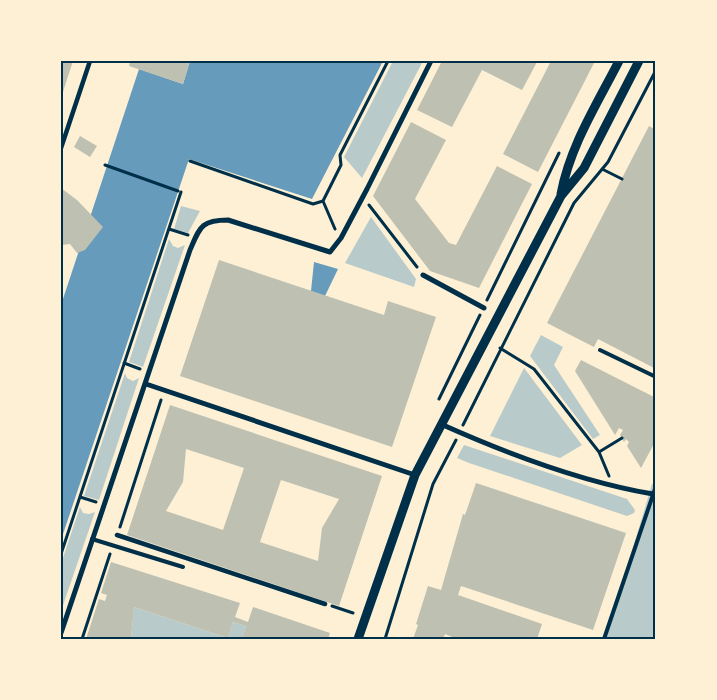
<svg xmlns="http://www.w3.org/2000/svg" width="717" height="700" font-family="'Times New Roman',serif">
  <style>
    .green { fill: #b9caca }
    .water { fill: #669bbc }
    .building { fill: #bec0b2; fill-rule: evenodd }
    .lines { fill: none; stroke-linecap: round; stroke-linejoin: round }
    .path { stroke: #003049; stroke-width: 3 }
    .service { stroke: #003049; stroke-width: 4 }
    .pedestrian { stroke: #003049; stroke-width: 4.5 }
    .minor { stroke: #003049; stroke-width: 5 }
    .tertiary { stroke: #003049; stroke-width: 9 }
    .neatline { fill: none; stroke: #003049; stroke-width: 2 }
  </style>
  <rect width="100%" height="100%" fill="#fdf0d5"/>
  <path class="green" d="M393,61h30l-61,117 -18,-21z
    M181,206l19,5 -12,22 -14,-4z
    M371,217l45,62 -2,8 -69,-24z
    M169,239l4,7 5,2 7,-3 -42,122 -14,-5z
    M541,335l22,12 -9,18 46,70 -7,4 -63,-83z
    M524,368l58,77 -22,13 -70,-22z
    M125,373l2,5 6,3 6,-3 -40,122 -15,-4z
    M464,445l163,54 8,11 -1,3 -7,3 -158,-53 -12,-5z
    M652,484l4,1v154h-50z
    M80,507l3,6 6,1 6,-2 -34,99v-47z
    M134,607l94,31 5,-16 13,4 -4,13h-111z"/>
  <path class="water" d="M190,61h193l-71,138 -123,-40 -128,381v-235l78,-236 44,15z
    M314,262l24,7 -13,27 -14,-5z"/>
  <path class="building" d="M61,61h12l-11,34h-1z
    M130,61h60l-7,23 -54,-18z
    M442,61h94l1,1 -15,28 -40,-20 -30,57 -35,-17z
    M551,61l43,2 -56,109 -35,-18z
    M411,122l35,18 -31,59 34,44 7,2 41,-79 35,18 -53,104 -49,-17 -57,-75z
    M649,126l7,4v239l-58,-30 -4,8 -47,-24z
    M80,136l17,10 -7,11 -16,-10z
    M61,188l16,12 26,27 -18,23 -8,3 -7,-9 -9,1z
    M219,260l165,55 4,-14 48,16 -44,130 -212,-71z
    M581,360l75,38v42l-15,28 -14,-22 2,-4 -3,-3 -2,3 -4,-7 3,-5 -4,-2 -4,7 -40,-64z
    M170,405l212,71 -43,130 -212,-71zM186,449l58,19 -21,62 -57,-19 17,-29zM281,480l58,19 -17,29 -4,33 -58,-19z
    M476,483l150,50 -33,97 -132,-44 -3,9 84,29 -5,15h-80l-12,-5 -2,5h-30l5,-14 -2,-1 12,-38 13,4 22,-76 2,1z
    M111,562l129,41 -5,14 13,5 5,-15 77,26 -2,6h-86l4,-13 -13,-4 -5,16 -94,-31 -3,32h-45l13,-40 6,2 2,-6 -6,-2z"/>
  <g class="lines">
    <path class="path" d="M190,161l123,43 10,-3 18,-36 -1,-10 48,-94
      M105,165l73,26
      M602,169l20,10
      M323,201l12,28
      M369,205l48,62
      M169,229l19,6
      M487,300l72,-147
      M500,348l34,21 65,83 10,24
      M124,363l16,6
      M439,399l41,-84
      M463,425l111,-222 34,-41 48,-92
      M599,452l23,-14
      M80,497l16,5
      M120,527l41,-127
      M61,554l120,-362
      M332,606l21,7
      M82,639l28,-85
      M385,639l48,-155 23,-44"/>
    <path class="service" d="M600,350l56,27
      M92,539l91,28
      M604,639l52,-153"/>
    <path class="pedestrian" d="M61,148l29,-87
      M117,535l208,69"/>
    <path class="minor" d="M423,275l61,33
      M146,384l269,91
      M443,425c65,29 139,57 210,69
      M61,633l129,-383c10,-23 11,-30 38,-30l102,32 11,-14 26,-49 64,-128"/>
    <path class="tertiary" d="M561,194c9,-48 36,-90 58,-133
      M358,639l57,-164 146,-279 23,-28 55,-107"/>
  </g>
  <rect width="717" height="700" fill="none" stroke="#fdf0d5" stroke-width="125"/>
  <rect x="62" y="62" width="592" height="576" class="neatline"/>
</svg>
